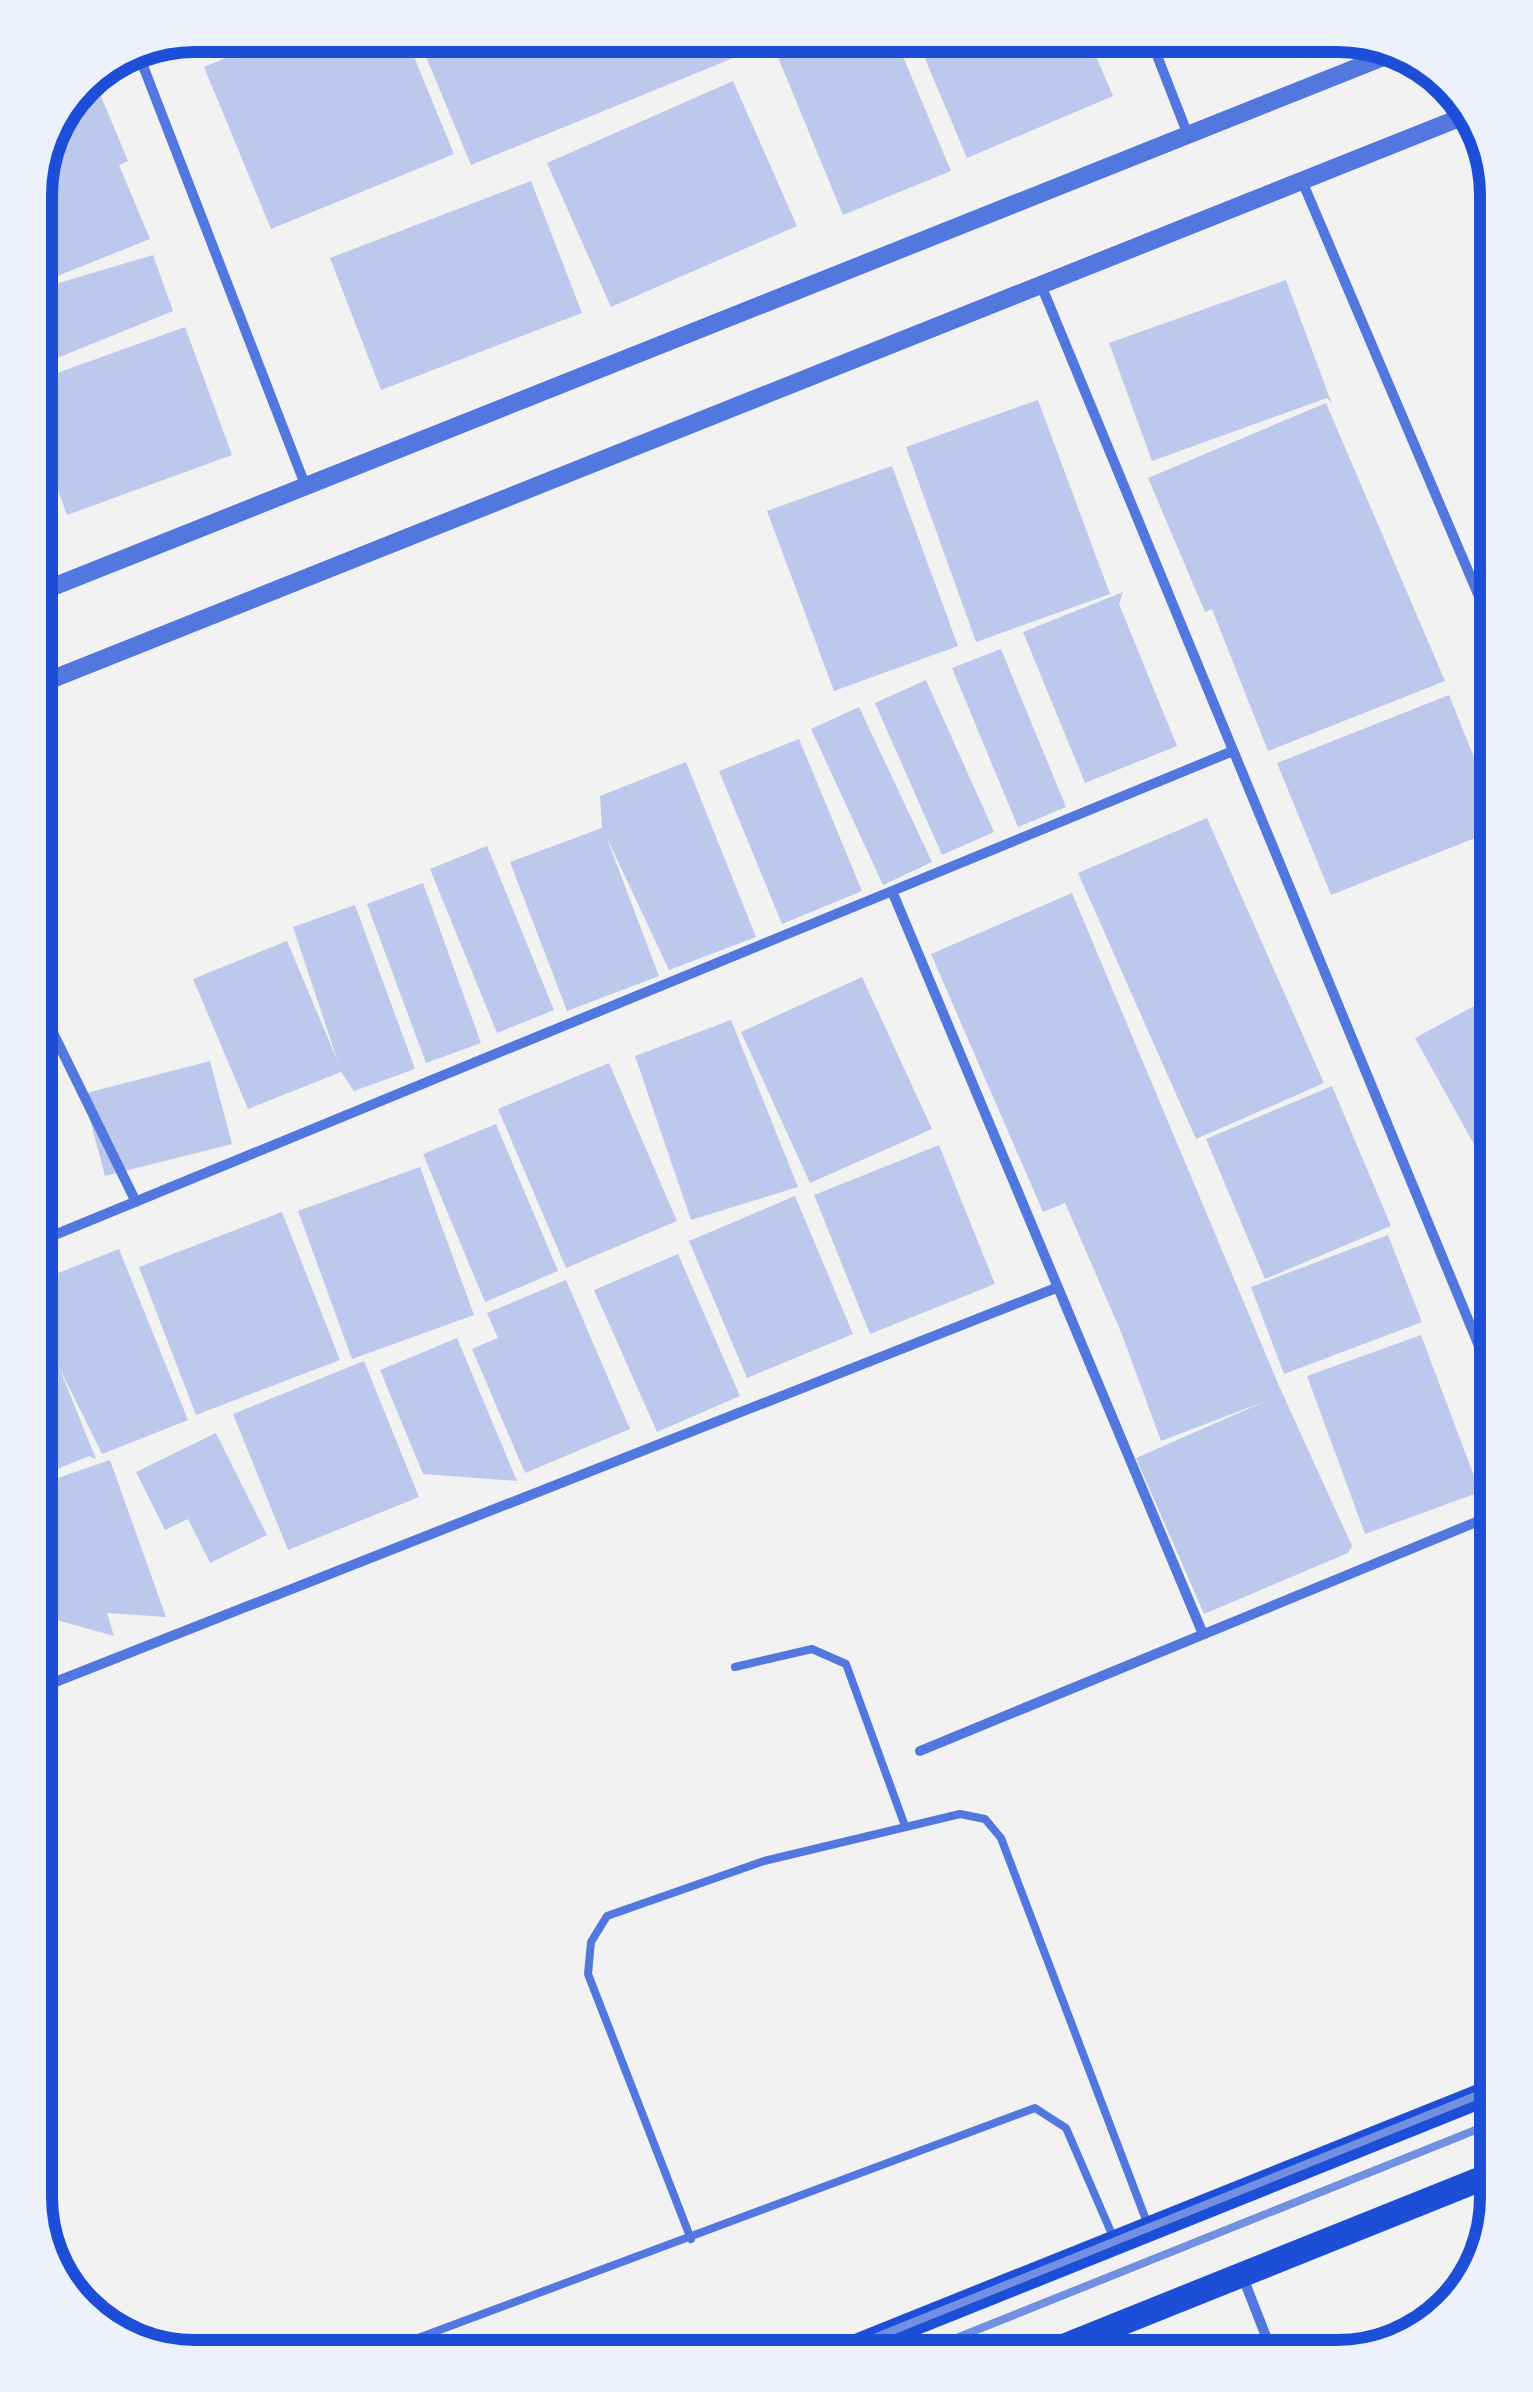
<svg xmlns="http://www.w3.org/2000/svg" width="1533" height="2392" font-family="'Noto Serif',serif">
  <style>
    .building { fill: #bdc9ec }
    .lines { fill: none; stroke-linecap: round; stroke-linejoin: round }
    .service { stroke: #5277de; stroke-width: 8 }
    .minor { stroke: #5277de; stroke-width: 10 }
    .tertiary { stroke: #5277de; stroke-width: 18 }
    .primary { stroke: #1d4ed8; stroke-width: 25 }
    .rail { stroke: #7290e2; stroke-width: 8 }
    .rim { fill: none; stroke: #1d4ed8; stroke-width: 12 }
  </style>
  <rect width="100%" height="100%" fill="#f2f2f2"/>
  <path class="building" d="M282,35h123l49,119 -183,75 -67,-162z
    M417,35h318l8,19 -272,111z
    M812,35h82l57,136 -108,44 -68,-165z
    M915,35h172l26,61 -146,62z
    M93,77l35,84 -9,4 31,74 -115,46v-100l47,-103z
    M733,81l64,145 -186,81 -64,-144z
    M531,181l51,132 -201,77 -51,-132z
    M153,255l20,56 -138,56v-77z
    M1286,280l46,124 -5,-6 -175,63 -43,-118z
    M185,327l47,128 -165,60 -32,-88v-46z
    M1038,400l72,194 -134,48 -70,-195z
    M1326,403l119,278 -177,70 -56,-142 -7,3 -57,-134z
    M892,466l66,180 -124,45 -67,-180z
    M35,498l9,20 -9,4z
    M1123,592l-4,12 58,142 -92,37 -62,-151z
    M1001,649l65,158 -48,20 -66,-159z
    M926,680l68,152 -52,23 -67,-152z
    M1449,695l49,122v12l-167,66 -54,-132z
    M859,707l73,155 -49,23 -72,-156z
    M799,739l63,152 -80,33 -63,-153z
    M686,762l70,175 -87,33 -63,-134 53,140 -92,35 -57,-149 92,-34 -2,-32z
    M1207,818l117,265 -128,56 -118,-266z
    M487,846l67,164 -57,23 -67,-164z
    M423,883l58,160 -55,20 -59,-159z
    M1072,893l207,493 73,160 -4,7 -144,61 -68,-156 130,-57 -105,40 -40,-109 -56,-129 -22,9 -112,-258z
    M355,905l60,164 -61,22 -13,-19 -93,37 -55,-130 94,-38 51,121 -45,-135z
    M862,977l70,152 -122,54 -69,-151z
    M1498,993v158l-17,6 -66,-119z
    M731,1020l67,167 -107,33 -56,-164z
    M210,1061l22,83 -127,32 -22,-82z
    M609,1063l68,158 -111,47 -68,-159z
    M1332,1086l59,140 -126,53 -59,-140z
    M496,1124l62,147 -73,31 -62,-148z
    M939,1145l56,139 -125,50 -56,-139z
    M35,1163l13,33 -13,5z
    M1498,1165v51l-20,-42z
    M420,1167l54,148 -122,44 -54,-148z
    M795,1196l58,138 -106,44 -58,-137z
    M282,1212l58,148 -144,55 -57,-148z
    M1388,1235l34,87 -138,52 -33,-87z
    M119,1249l69,171 -86,34 -43,-87 37,92 -7,-3 -54,22v-112l19,-8 -19,-76z
    M678,1254l62,142 -83,36 -63,-142z
    M566,1280l64,149 -105,44 -53,-124 26,-11 -11,-25z
    M1421,1335l59,157 -115,42 -58,-158z
    M457,1338l60,143 -94,-7 -43,-104z
    M364,1361l55,136 -131,53 -55,-136z
    M216,1433l51,102 -57,28 -22,-44 -23,11 -29,-58z
    M110,1460l56,157 -59,-4 7,23 -61,-17 -18,9v-142z"/>
  <g class="lines">
    <path class="service" d="M735,1667l77,-18 34,15 59,162
      M691,2239l-103,-265 3,-32 16,-26 157,-55 196,-47 25,5 16,19 147,387
      M367,2357l668,-249 31,20 48,111"/>
    <path class="minor" d="M1149,35l39,100
      M140,58l166,429
      M1302,181l196,460
      M1041,285l457,1107
      M892,891l311,743
      M35,996l101,206
      M35,1243l1198,-492
      M35,1690l1021,-402
      M920,1751l578,-238
      M1242,2275l32,82"/>
    <path class="tertiary" d="M35,594l1361,-542
      M35,686l1437,-573"/>
    <path class="primary" d="M830,2357l668,-268
      M1037,2357l461,-185"/>
    <path class="rail" d="M827,2357l671,-270
      M909,2357l589,-236"/>
  </g>
  <path d="M0 0H1533V2392H0ZM195 52H1337A143 143 0 0 1 1480 195V2197A143 143 0 0 1 1337 2340H195A143 143 0 0 1 52 2197V195A143 143 0 0 1 195 52Z" fill="#edf1fc" fill-rule="evenodd"/>
  <path class="rim" d="M195 52H1337A143 143 0 0 1 1480 195V2197A143 143 0 0 1 1337 2340H195A143 143 0 0 1 52 2197V195A143 143 0 0 1 195 52Z"/>
</svg>
